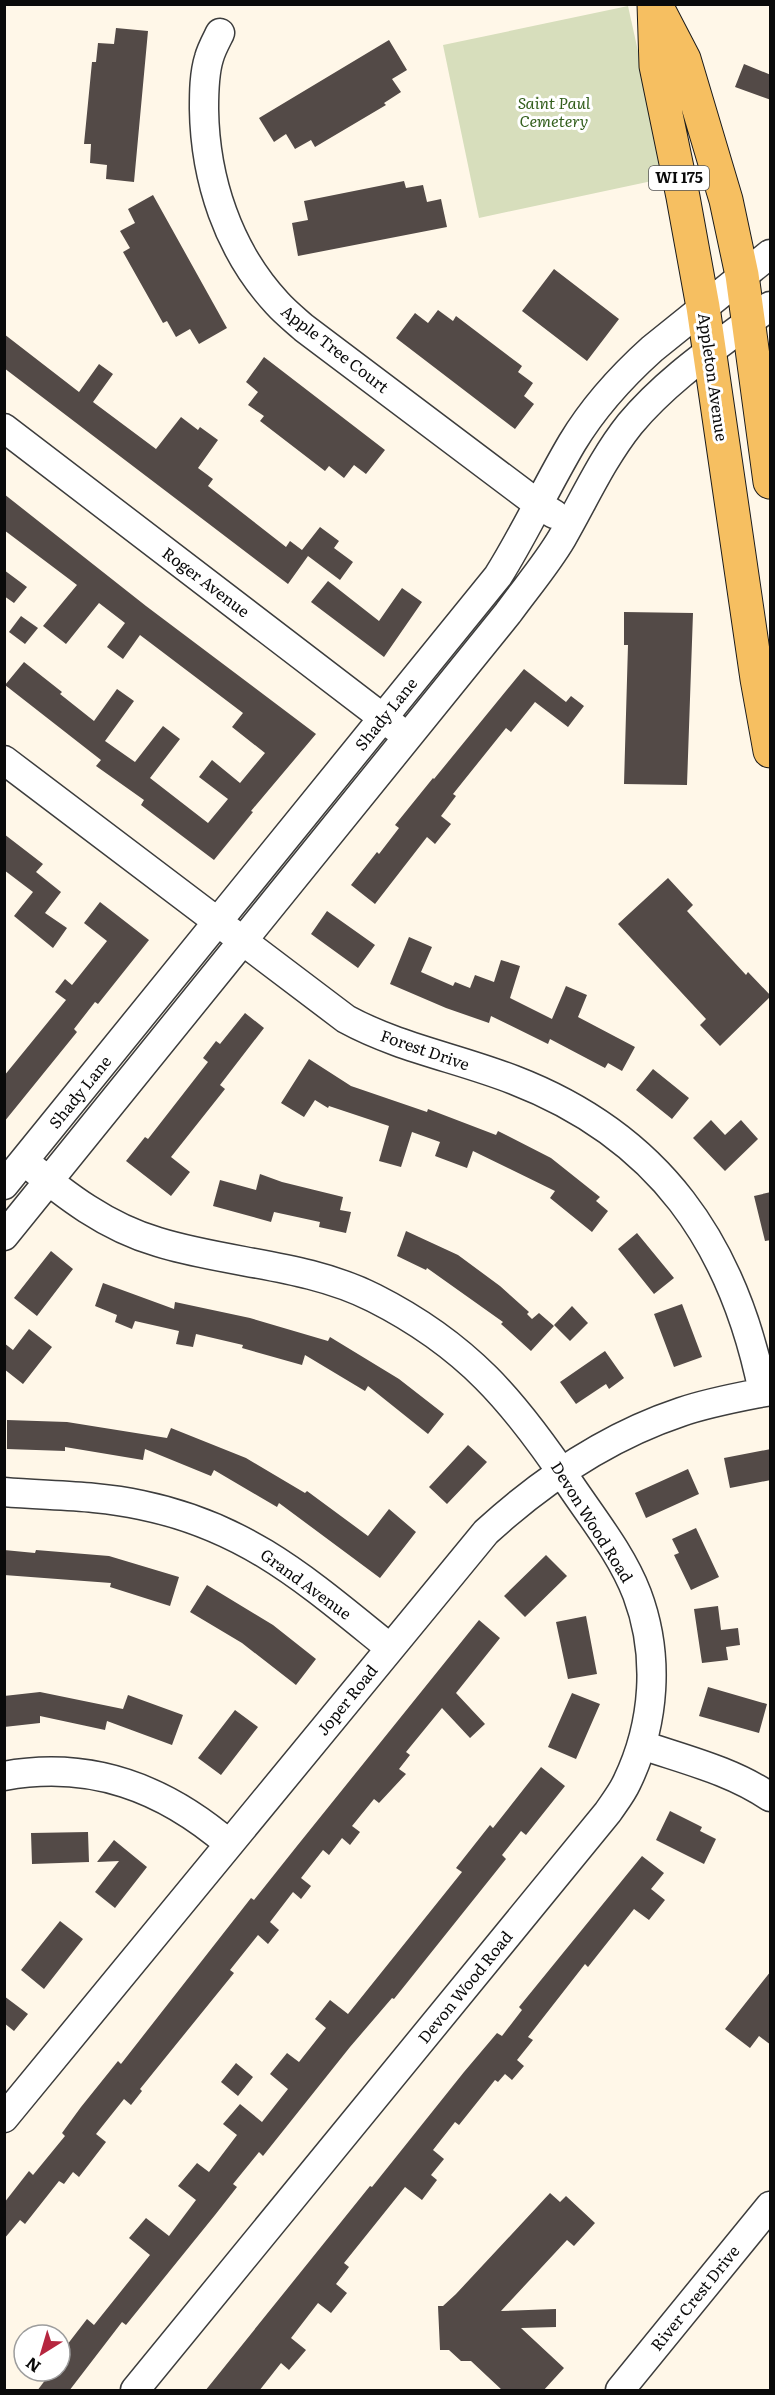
<svg xmlns="http://www.w3.org/2000/svg" width="775" height="2395" font-family="Literata,serif">
  <style>
    .cemetery { fill: #d7debc }
    .building { fill: #534a47 }
    .lines { fill: none; stroke-linecap: round; stroke-linejoin: round }
    .minor-casing { stroke: #3d3d3d; stroke-width: 31 }
    .major-casing { stroke: #1b1b1b; stroke-width: 35 }
    .minor { stroke: #fff; stroke-width: 28 }
    .major { stroke: #f6bf61; stroke-width: 33 }
    .labels { text-anchor: middle; stroke-width: 6; stroke-linejoin: round; paint-order: stroke }
    .shield { fill: #fff; stroke: #545454; stroke-width: 1.5 }
    .shield-label { font-size: 15px; font-weight: bold; fill: #0a0a0a }
    .park-label { font-size: 16px; font-style: italic; fill: #335f1d; stroke: #fff }
    .street-label { font-size: 16px; fill: #0a0a0a; stroke: #fff }
  </style>
  <rect width="100%" height="100%" fill="#fff7e8"/>
  <path class="cemetery" d="M628,6l38,172 -187,40 -36,-173z"/>
  <path class="building" d="M116,28l32,3 -14,151 -28,-3 1,-14 -17,-2 1,-19h-7l8,-82h4l2,-19 16,1z
    M389,40l18,30 -15,9 9,13 -17,11 2,2 -71,42 -4,-7 -16,9 -9,-15 -12,8 -15,-24z
    M744,64l27,11v25l-36,-13z
    M404,181l2,7 17,-3 4,17 14,-3 6,28 -149,29 -6,-33 16,-3 -4,-19z
    M153,195l74,133 -28,16 -9,-15 -14,8 -9,-16 -4,2 -40,-71 7,-4 -10,-17 15,-8 -7,-14z
    M554,269l65,50 -32,42 -65,-50z
    M438,310l15,11 3,-5 66,50 -4,6 15,11 -9,13 10,8 -19,25 -119,-91 19,-25 13,10z
    M4,334l75,58 20,-28 14,10 -20,28 63,47 25,-32 17,13 2,-3 18,13 -20,28 15,11 -5,7 78,61 4,-6 12,9 18,-23 19,14 -5,7 19,14 -13,18 -32,-24 -20,28 -284,-216z
    M264,357l121,93 -19,24 -12,-9 -10,13 -15,-12 -4,5 -65,-50 4,-5 -16,-11 10,-13 -12,-10z
    M4,494l142,112 170,128 -65,77 2,1 -39,48 -73,-55 3,-5 -48,-34 5,-6 -96,-75 19,-23 38,30 -2,2 34,27 23,-32 17,12 -29,40 30,21 28,-36 17,13 -30,39 58,45 20,-24 -29,-22 13,-17 28,23 25,-30 -33,-26 11,-14 -103,-78 -17,24 -16,-12 18,-24 -26,-20 -33,41 -23,-18 34,-41 -73,-55z
    M4,570l23,17 -13,16 -10,-7z
    M328,581l51,40 23,-33 20,14 -38,55 -73,-55z
    M624,612l69,1 -6,172 -63,-1 4,-139h-4z
    M21,616l17,12 -13,16 -16,-12z
    M524,669l42,33 5,-6 13,10 -16,21 -33,-25 -24,30 -5,-4 -53,66 3,2 -15,20 10,8 -16,20 -8,-7 -52,67 -24,-19 26,-33 2,2 20,-26 -4,-3 38,-47 1,1z
    M4,834l39,30 -7,8 25,20 -16,21 22,15 -14,20 -39,-32 19,-24 -29,-22z
    M668,878l25,27 -6,6 59,64 2,-3 23,24 -51,50 -20,-21 6,-6 -88,-95z
    M100,902l49,38 -51,64 -3,-2 -21,27 3,3 -73,90v-46l62,-76 -11,-8 10,-13 7,6 35,-44 -23,-18z
    M327,911l48,34 -17,23 -47,-34z
    M409,937l23,10 -11,25 32,14 2,-4 15,6 5,-13 19,7 7,-22 19,6 -10,32 42,21 14,-33 21,9 -9,22 57,30 -13,24 -14,-8 -3,5 -55,-29 -2,5 -57,-28 -2,7 -43,-15 -56,-24z
    M245,1013l19,15 -44,57 5,4 -54,68 19,15 -19,24 -45,-35 19,-24 3,2 60,-77 -5,-4 13,-17 4,3z
    M309,1059l42,27 76,26 1,-3 68,26 2,-4 53,27 49,39 -4,4 12,10 -16,21 -42,-34 5,-7 -82,-40 -6,17 -32,-12 5,-14 -28,-10 -11,35 -22,-6 10,-35 -60,-20 -1,2 -13,-8 -11,17 -23,-14z
    M653,1069l36,29 -17,21 -36,-29z
    M711,1120l14,15 16,-15 17,19 -33,32 -32,-33z
    M260,1174l22,8 61,15 -3,13 11,2 -5,21 -27,-6 1,-5 -46,-10 -3,10 -58,-16 7,-26 36,10z
    M771,1192v48l-6,1 -11,-45z
    M406,1231l52,24 42,31 29,26 -2,2 5,5 7,-6 15,13 -23,25 -30,-27 2,-2 -76,-54 -1,2 -29,-14z
    M637,1233l37,45 -20,16 -36,-45z
    M51,1251l22,18 -36,47 -23,-18z
    M103,1283l71,26 1,-7 75,16 78,23 2,-4 69,42 45,35 -16,20 -60,-48 -3,5 -60,-36 -3,10 -60,-17 1,-3 -47,-11 -3,13 -17,-3 3,-13 -44,-10 -3,8 -17,-7 2,-7 -22,-9z
    M682,1304l20,53 -28,10 -20,-53z
    M572,1306l16,17 -18,18 -16,-16z
    M29,1329l23,18 -29,37 -19,-15v-26l9,7z
    M605,1351l19,27 -15,11 -3,-5 -30,20 -16,-22z
    M7,1420l60,2 100,16 4,-10 75,30 59,35 2,-2 61,45 21,-27 27,23 -36,46 -101,-75 -2,4 -63,-37 -3,6 -66,-27 -2,11 -78,-13v4l-58,-2z
    M468,1445l19,17 -40,42 -18,-17z
    M771,1449v31l-41,8 -6,-30z
    M688,1469l11,25 -53,24 -11,-25z
    M696,1528l23,49 -28,13 -17,-35 5,-2 -7,-14z
    M4,1550l31,3 1,-3 73,6 70,21 -9,29 -60,-19 1,-4 -107,-8z
    M546,1555l21,21 -42,41 -21,-21z
    M207,1585l66,40 43,34 -20,26 -54,-42 -52,-31z
    M718,1606l3,24 17,-2 2,17 -14,2 2,13 -26,3 -8,-54z
    M586,1616l11,58 -29,5 -12,-57z
    M479,1620l21,18 -44,55 29,31 -15,14 -28,-30 -36,44 4,3 -11,14 7,5 -27,29 -5,-4 -22,27 8,6 -10,13 -8,-7 -13,17 -6,-5 -22,28 10,8 -10,13 -8,-7 -23,30 9,8 -11,14 -10,-9 -28,35 4,3 -94,116 2,2 -11,14 -7,-6 -28,35 10,8 -27,35 -6,-5 -9,12 -5,-3 -34,43 -5,-4 -16,19v-36l25,-32 4,4 32,-39 -3,-3 19,-26 37,-46 3,3 130,-166 3,2 43,-54z
    M708,1687l59,17 -8,29 -60,-17z
    M40,1692l83,17 5,-14 55,20 -11,30 -65,-24 -2,9 -65,-14v7l-36,4v-31z
    M572,1693l28,11 -24,55 -28,-12z
    M235,1710l23,17 -37,48 -23,-17z
    M541,1767l24,19 -39,49 -5,-4 -19,24 4,4 -112,140 -2,-1 -42,49 -87,109 -4,-4 -26,32 4,3 -22,28 -89,110 -4,-3 -53,69h-32l15,-20h8v-17l27,-35 7,6 56,-70 -21,-17 17,-20 23,18 27,-36 -18,-14 19,-23 12,9 28,-37 -14,-11 17,-20 22,18 26,-33 -18,-15 17,-21 12,9 27,-34 -11,-9 15,-19 18,14 114,-142 -6,-4 34,-43 3,3z
    M670,1811l32,16 -2,4 16,8 -12,25 -48,-24z
    M88,1832l1,30 -57,2 -1,-31z
    M114,1840l33,27 -32,41 -20,-16 24,-31 -22,1z
    M642,1856l22,17 -13,16 14,11 -16,20 -15,-11 -46,58 -3,-3 -57,73 5,3 -16,20 7,6 -12,14 -7,-6 -7,8 -3,-2 -36,45 -4,-3 -22,28 11,9 -13,16 6,5 -15,20 -17,-13 -61,76 5,4 -13,17 11,9 -16,20 -13,-10 -27,35 15,12 -17,20 -8,-7 -22,28h-54l165,-205 2,1 92,-115 33,-39 5,3 20,-26 -3,-3z
    M60,1921l23,18 -39,50 -23,-19z
    M771,1971v74l-12,-9 -9,12 -25,-19z
    M4,1996l24,18 -14,17 -10,-8z
    M236,2063l17,14 -15,19 -17,-14z
    M550,2193l10,9 6,-6 29,27 -21,23 -7,-6 -66,71 55,-2v18l-35,1 43,40 -21,23h-40l-32,-30h-10l-12,-11h-9l-2,-44h5l13,-12z"/>
  <g class="lines">
    <defs>
      <path id="minor" d="M220,33c-4,8 -9,17 -11,25 -5,16 -5,35 -5,51 1,70 24,141 73,194 8,9 18,17 27,25l235,177 15,9
        M4,428l392,300
        M4,760l342,259c53,29 112,39 168,61 145,56 219,163 249,312
        M24,1161c41,34 82,66 134,81 71,22 149,22 216,56 93,47 140,103 197,188 23,34 51,69 66,108 23,61 18,130 -10,188 -5,11 -13,21 -19,30l-473,578
        M4,1185l494,-609c27,-43 48,-89 74,-133 21,-35 50,-67 80,-94l118,-95
        M4,1236l504,-623c18,-25 38,-48 54,-75 22,-38 40,-79 68,-114 39,-47 92,-81 140,-118
        M4,1492c45,4 92,3 137,13 107,22 167,77 249,143
        M642,1745c44,15 90,26 128,52
        M4,1776c87,-16 160,12 225,68
        M4,2118l482,-586c57,-52 120,-95 195,-120 29,-10 59,-15 89,-21
        M620,2390l150,-184"/>
      <path id="major" d="M654,4l2,62 27,131 20,110 54,372 13,72
        M658,9l26,50 42,141 16,75 28,207"/>
    </defs>
    <use href="#minor" class="minor-casing"/>
    <use href="#major" class="major-casing"/>
    <use href="#minor" class="minor"/>
    <use href="#major" class="major"/>
  </g>
  <g class="labels">
    <rect class="shield" x="649" y="166" width="60" height="24" rx="4.5"/>
    <g class="shield-label">
      <text x="679" y="183">WI 175</text>
    </g>
    <g class="park-label">
      <text x="554" y="109">Saint Paul<tspan x="554" dy="18">Cemetery</tspan></text>
    </g>
    <g class="street-label">
      <text transform="translate(335 349) rotate(38)" y="6">Apple Tree Court</text>
      <text transform="translate(713 377) rotate(82)" y="6">Appleton Avenue</text>
      <text transform="translate(206 582) rotate(37)" y="6">Roger Avenue</text>
      <text transform="translate(386 714) rotate(-51)" y="6">Shady Lane</text>
      <text transform="translate(425 1050) rotate(19)" y="6">Forest Drive</text>
      <text transform="translate(80 1092) rotate(-51)" y="6">Shady Lane</text>
      <text transform="translate(592 1522) rotate(58)" y="6">Devon Wood Road</text>
      <text transform="translate(306 1584) rotate(36)" y="6">Grand Avenue</text>
      <text transform="translate(347 1700) rotate(-51)" y="6">Joper Road</text>
      <text transform="translate(465 1987) rotate(-51)" y="6">Devon Wood Road</text>
      <text transform="translate(695 2298) rotate(-51)" y="6">River Crest Drive</text>
    </g>
  </g>
  <rect width="775" height="2395" fill="none" stroke="#0a0a0a" stroke-width="12"/>
  <g transform="translate(42 2353) rotate(217)"><circle r="28" fill="#ffffff" stroke="#9d9d9d" stroke-width="1.5"/>
  <path d="M0-4.5L10 22L0 15L-10 22Z" fill="#b6263f"/>
  <text y="-9" font-size="16" font-weight="bold" text-anchor="middle" fill="#0a0a0a">N</text>
  </g>
</svg>
